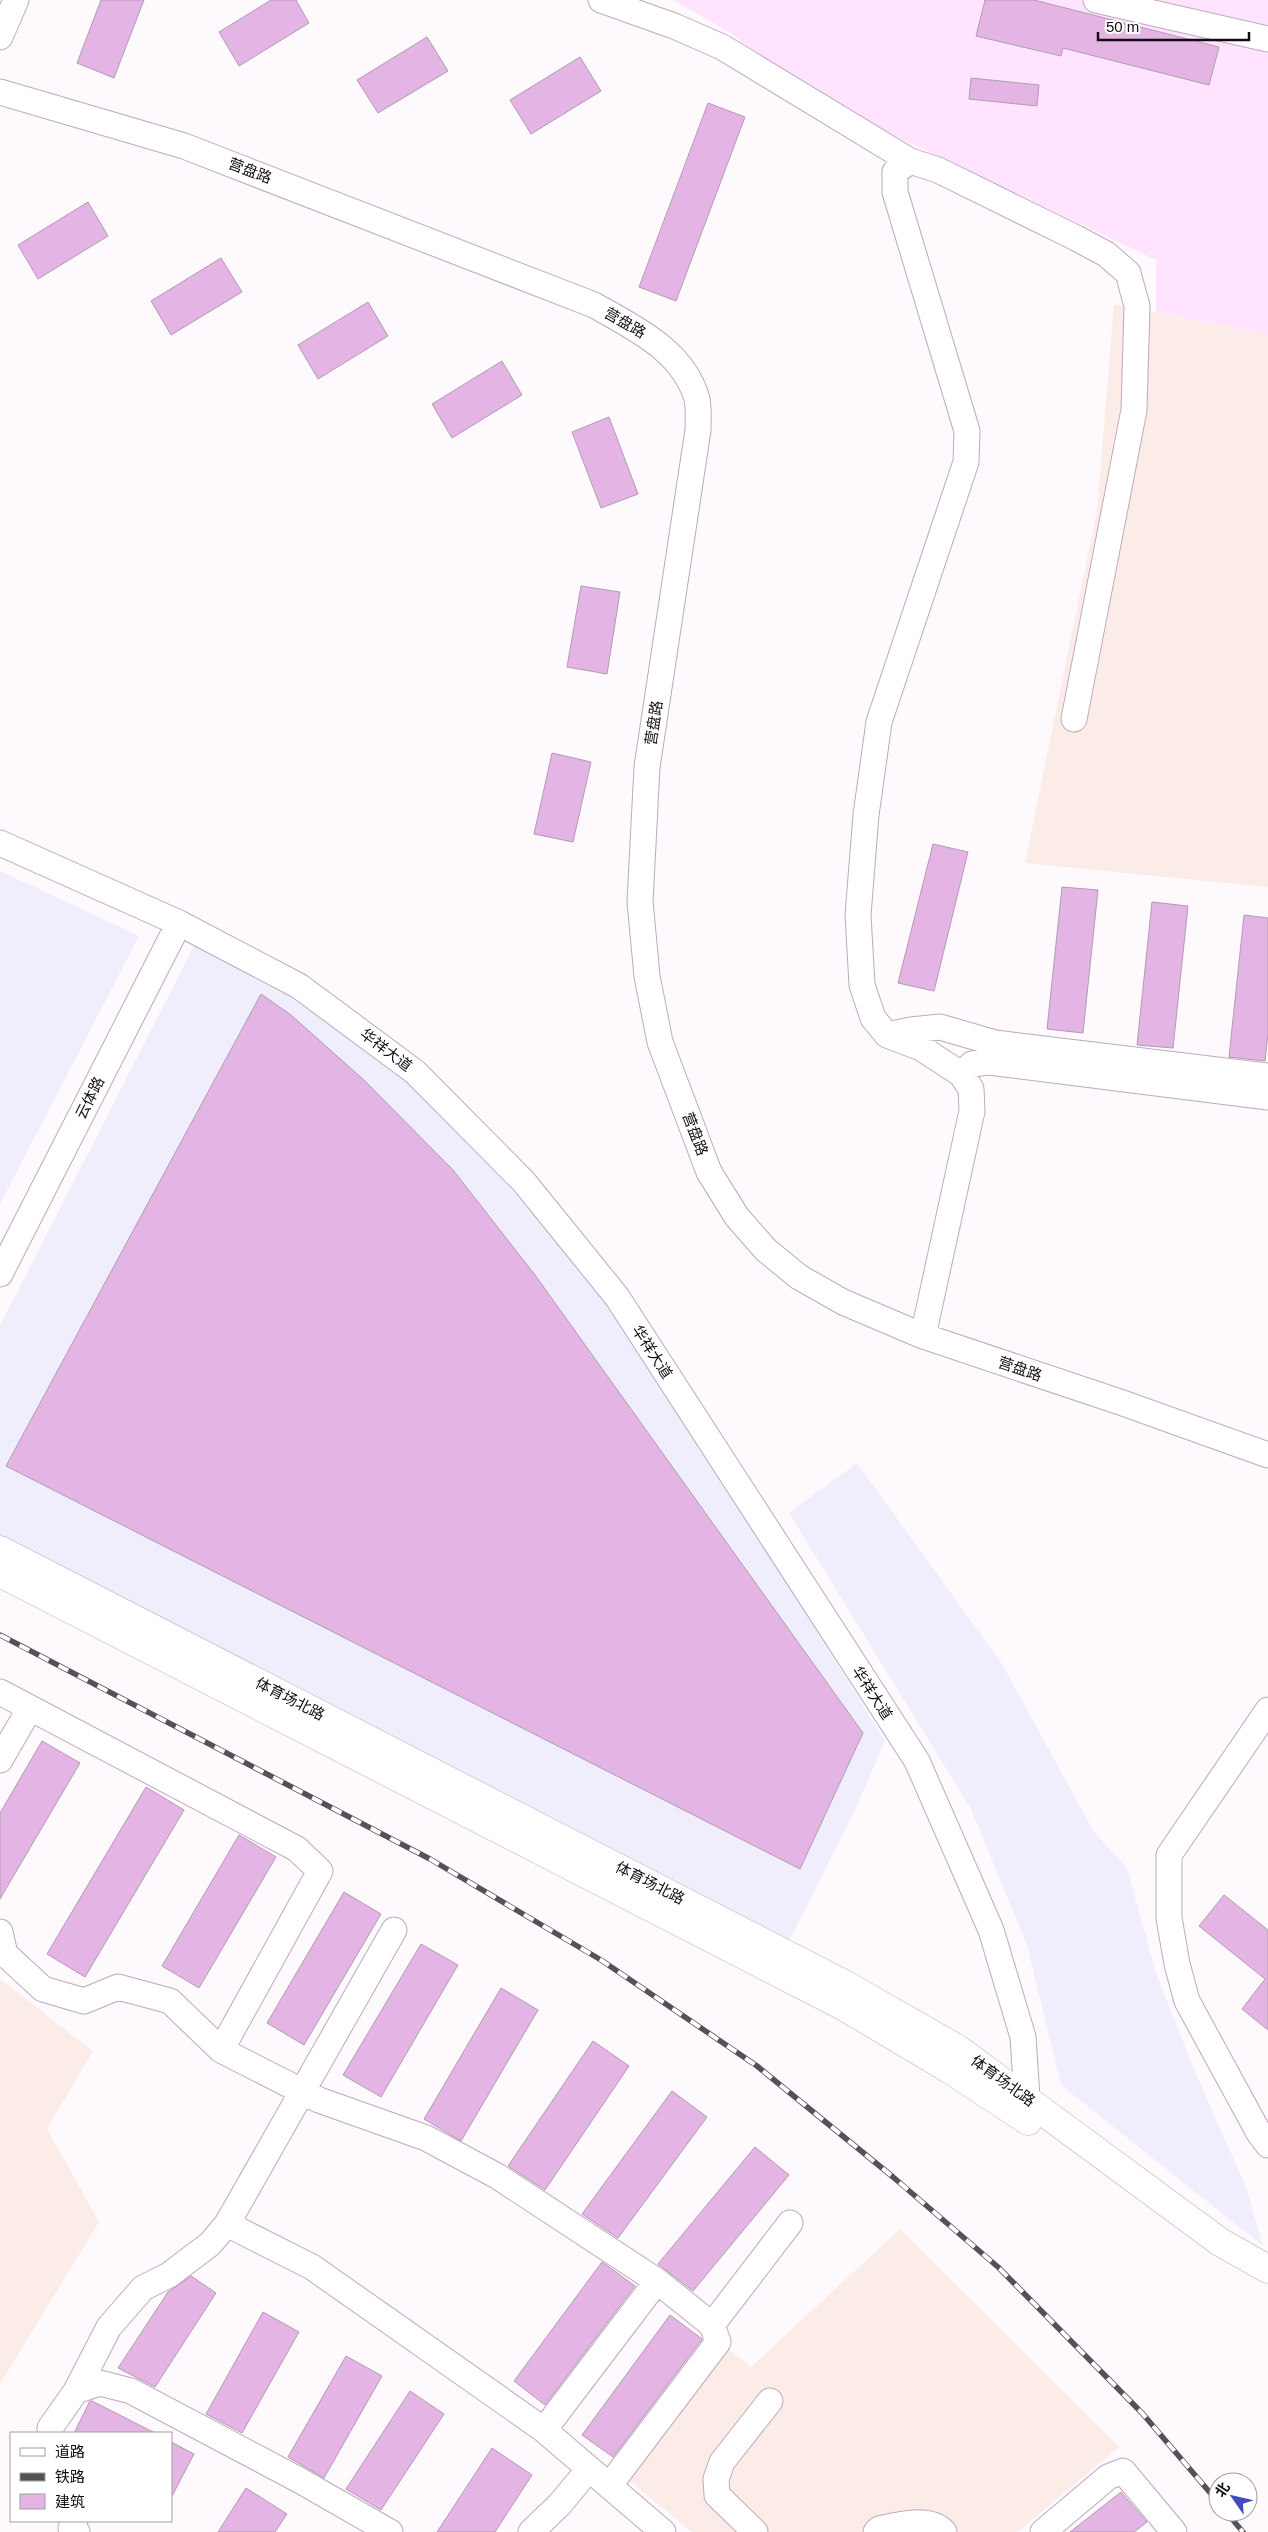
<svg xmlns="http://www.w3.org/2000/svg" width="1268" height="2532" font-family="Arial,'Noto Sans SC',sans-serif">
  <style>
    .commercial { fill: #f0eefc }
    .built { fill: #ffe3ff }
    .education { fill: #fcece8 }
    .building { fill: #e4b4e5; stroke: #b09cb0 }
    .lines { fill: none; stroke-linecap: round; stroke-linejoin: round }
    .minor-casing { stroke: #bea9be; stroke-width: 27 }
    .major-casing { stroke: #bea9be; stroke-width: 29 }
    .minor { stroke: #fff; stroke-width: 25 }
    .major { stroke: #fff; stroke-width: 28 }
    .rail-casing { stroke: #565057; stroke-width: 5.5 }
    .rail { stroke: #fff; stroke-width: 4; stroke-dasharray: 11; stroke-linecap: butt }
    .labels { text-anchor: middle; stroke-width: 5; stroke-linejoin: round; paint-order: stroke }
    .street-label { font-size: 15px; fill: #130c14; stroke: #fff }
  </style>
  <rect width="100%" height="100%" fill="#fdf9fd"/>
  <path class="commercial" d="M0,871l139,65 -139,268z
    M195,944l101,47 114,86 200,222 275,442 -30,69 -68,135 -787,-405v-214z
    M857,1463l145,201 92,168 33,36 29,105 40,101 50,113 17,59 -202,-161 -34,-140 -56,-136 -182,-296z"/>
  <path class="built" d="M673,0h595v335l-112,-23v-52l-341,-162 -86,-66z"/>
  <path class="education" d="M1114,304l154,31v552l-243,-24 72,-352z
    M0,1979l93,72 -46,78 52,93 -99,162z
    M900,2229l219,218 -102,85h-325l-65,-53 99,-132 25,20z"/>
  <path class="building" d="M101,0h43l-30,78 -37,-15z
    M271,0h25l13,23 -70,43 -20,-34z
    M985,0h49l185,47 -10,38 -146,-37 -2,8 -85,-20z
    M427,37l21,34 -70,42 -21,-33z
    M580,57l21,34 -70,43 -21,-34z
    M971,78l68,7 -2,21 -68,-7z
    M708,103l37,14 -69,184 -37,-14z
    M88,202l20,34 -70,43 -20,-34z
    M221,258l21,34 -71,43 -20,-34z
    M368,302l20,34 -70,43 -20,-34z
    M502,361l20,34 -70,43 -20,-34z
    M609,417l29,77 -37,14 -29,-76z
    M581,586l39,6 -13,82 -40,-7z
    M552,753l39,9 -18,80 -39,-8z
    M933,844l35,8 -34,139 -36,-8z
    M1062,887l36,3 -15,143 -36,-4z
    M1152,902l36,4 -15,142 -36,-3z
    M1244,915l24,3v116l-3,27 -36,-4z
    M261,994l30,21 74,66 88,89 82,105 328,458 -63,136 -794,-403z
    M42,1741l38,22 -80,136v-86z
    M146,1787l38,23 -99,167 -38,-23z
    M239,1835l37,22 -77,131 -37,-22z
    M344,1892l37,22 -77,131 -37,-22z
    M1224,1895l44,35v100l-26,-21 23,-30 -66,-53z
    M421,1944l37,21 -77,132 -38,-22z
    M501,1988l37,22 -77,131 -37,-22z
    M593,2041l36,25 -84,124 -37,-24z
    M672,2091l35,26 -89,121 -36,-24z
    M755,2147l34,28 -96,116 -35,-27z
    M602,2262l33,24 -90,119 -31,-24z
    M191,2276l25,17 -61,94 -37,-19 50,-76z
    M263,2312l36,20 -57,101 -36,-19z
    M670,2315l32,24 -89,118 -31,-22z
    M346,2356l36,20 -58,102 -36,-21z
    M410,2391l34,23 -63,96 -35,-21z
    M90,2401h2l63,32h-81z
    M171,2442l23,12 -23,44z
    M492,2448l40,27 -37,57h-58z
    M246,2488l41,26 -12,18h-57z
    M1121,2492l26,30 -13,10h-64z"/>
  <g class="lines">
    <defs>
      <path id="minor" d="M601,0l73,26 48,21 188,114
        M1096,0l172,39
        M0,37l16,-37
        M0,92l184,54 410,159c40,23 89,45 103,94 2,9 1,21 1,31l-51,337 -7,135 7,74 13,66 49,130 28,45 29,33 33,27 44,25 80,34 197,66 148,53
        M0,843l179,80 120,63 116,86 109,110 93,115 300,464 74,169 32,107 4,61
        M887,1035l24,-5 29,-3 55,16 273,33
        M961,1074l11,-10 17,-2 279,35
        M0,1274l179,-351
        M923,1336l49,-225 -1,-22 -10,-15 -40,-26 -34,-13 -14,-17 -11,-33 -4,-70 8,-100 13,-93 87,-260 1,-31 -72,-239v-20l15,-11 28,9 138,68 30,16 22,19 9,33 -3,104 -60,309
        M0,1692l297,157 23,22 -99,179
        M1268,1710l-99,145v63l8,46 10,37 72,132 9,12
        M0,1760l30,-52
        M0,1932l5,22 38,35 41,12 34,-14 52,14 51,49 98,50 107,38 71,38 160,105 55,44 6,17 -109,144
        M227,2224l85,43 232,163 119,102
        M712,2325l78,-102
        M76,2391l33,-64 34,-39 26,-13 41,-31 17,-20 167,-294
        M544,2430l113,-149
        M51,2433l-1,-5 26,-37 24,-8 31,8 168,89 91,52
        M75,2521l-4,7 6,4
        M531,2532l29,-28 29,-35
        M755,2532l-38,-37 -1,-16 6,-17 48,-61
        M876,2532l3,-3c19,-4 50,-13 65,3
        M1043,2532l65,-55 15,-6 51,61"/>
      <path id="major" d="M0,1550l846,435 112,64 262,193 48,27
        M0,1573l843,433 106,63 79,52"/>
    </defs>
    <use href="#minor" class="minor-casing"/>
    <use href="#major" class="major-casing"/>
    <use href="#minor" class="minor"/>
    <use href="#major" class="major"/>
    <defs>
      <path id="rail" d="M0,1635l430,224 171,101 156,106 136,111 105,90 144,146 76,89
        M1226,2512l17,20"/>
    </defs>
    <use href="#rail" class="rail-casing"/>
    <use href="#rail" class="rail"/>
  </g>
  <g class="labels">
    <g class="street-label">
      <text transform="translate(250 171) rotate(21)" y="5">营盘路</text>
      <text transform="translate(625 323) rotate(30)" y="5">营盘路</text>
      <text transform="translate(654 723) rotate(-81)" y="5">营盘路</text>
      <text transform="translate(386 1050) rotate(37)" y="5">华祥大道</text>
      <text transform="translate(90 1098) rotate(-63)" y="5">云体路</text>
      <text transform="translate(695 1134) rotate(69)" y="5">营盘路</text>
      <text transform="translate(652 1352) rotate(57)" y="5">华祥大道</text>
      <text transform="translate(1020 1369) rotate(19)" y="5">营盘路</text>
      <text transform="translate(872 1693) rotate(57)" y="5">华祥大道</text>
      <text transform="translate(290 1699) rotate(27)" y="5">体育场北路</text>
      <text transform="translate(650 1883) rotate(27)" y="5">体育场北路</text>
      <text transform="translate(1003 2081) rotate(36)" y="5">体育场北路</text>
    </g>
  </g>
  <rect x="10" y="2432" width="162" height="90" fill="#ffffff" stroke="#a19ea1"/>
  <rect x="20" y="2448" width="25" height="8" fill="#ffffff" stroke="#a19ea1"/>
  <text x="55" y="2457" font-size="15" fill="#130c14">道路</text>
  <rect x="20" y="2473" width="25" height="8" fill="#565057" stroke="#a19ea1"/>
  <text x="55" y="2482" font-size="15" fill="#130c14">铁路</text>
  <rect x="20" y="2494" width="25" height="15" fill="#e4b4e5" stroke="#a19ea1"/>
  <text x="55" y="2507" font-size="15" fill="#130c14">建筑</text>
  <g transform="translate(1233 2497) rotate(304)"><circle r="24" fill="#ffffff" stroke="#a19ea1"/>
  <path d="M0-4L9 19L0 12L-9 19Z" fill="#3f4bbf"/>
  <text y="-8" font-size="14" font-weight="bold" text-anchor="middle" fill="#130c14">北</text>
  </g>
  <path d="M1098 32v8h151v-8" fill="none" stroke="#130c14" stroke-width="2.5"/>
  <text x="1106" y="32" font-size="15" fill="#130c14" stroke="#ffffff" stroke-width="4" paint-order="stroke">50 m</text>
</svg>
